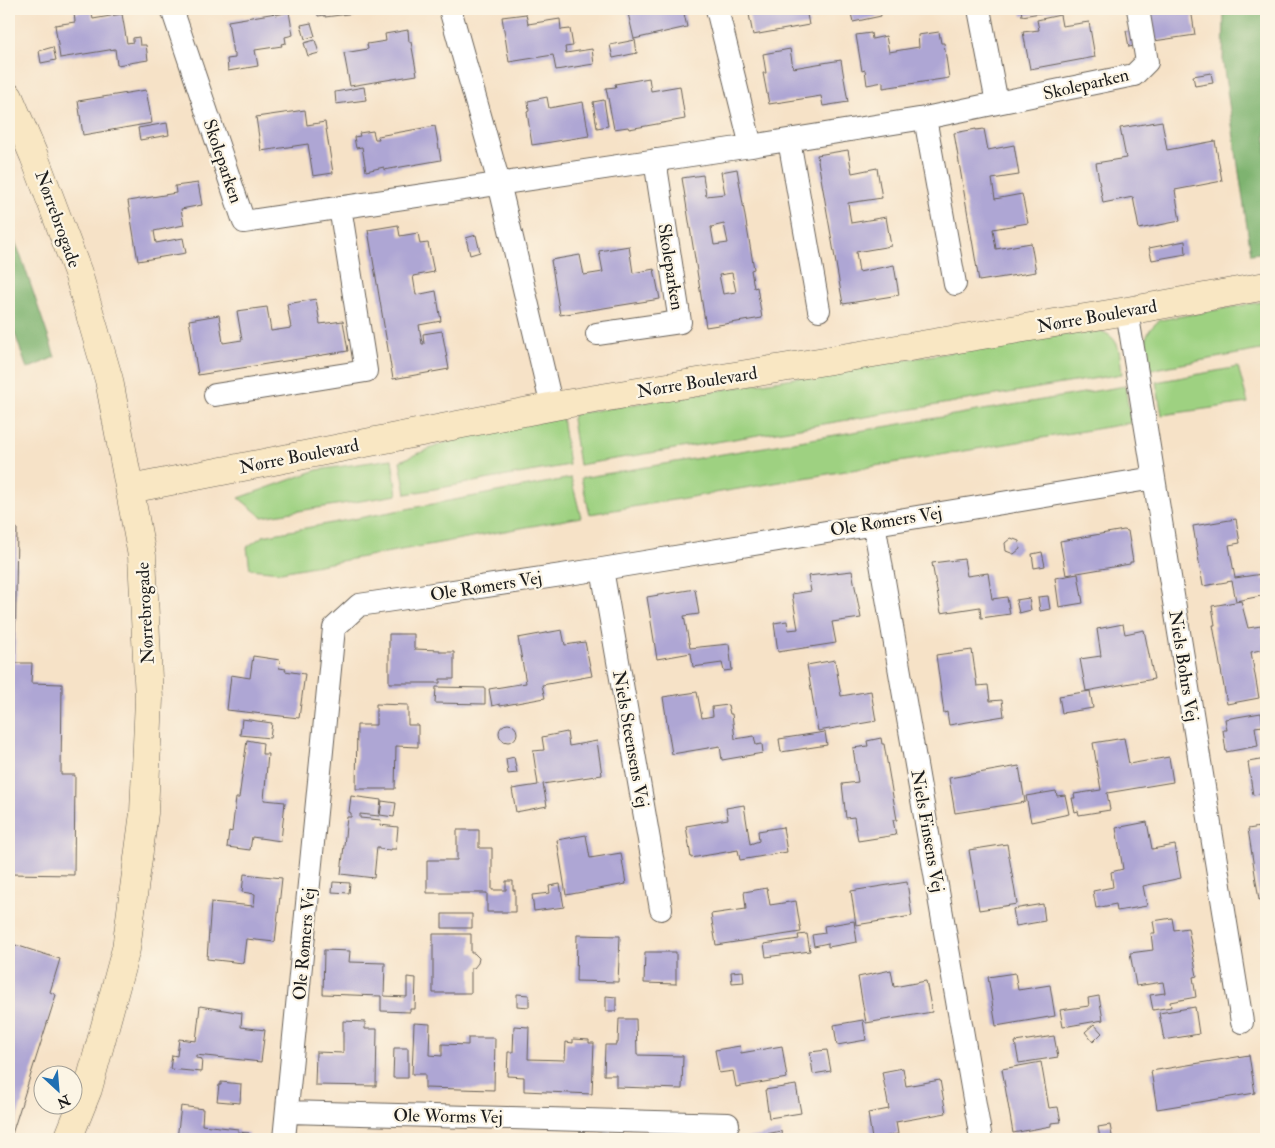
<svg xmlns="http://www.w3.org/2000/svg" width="1275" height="1148" font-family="'IM FELL Double Pica',serif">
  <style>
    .green { fill: #9ed181; stroke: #5d764e }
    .forest { fill: #7eb36f; stroke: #4d6846 }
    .building { fill: #aea6d4; fill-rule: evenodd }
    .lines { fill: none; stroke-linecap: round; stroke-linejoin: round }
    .street-casing { stroke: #686158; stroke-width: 24 }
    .secondary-casing { stroke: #686158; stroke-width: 29 }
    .street { stroke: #fff; stroke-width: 22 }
    .secondary { stroke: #f9e7c3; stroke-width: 28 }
    .labels { text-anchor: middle; stroke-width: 4.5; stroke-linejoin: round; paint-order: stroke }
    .street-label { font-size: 18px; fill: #1c1c1c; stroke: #fcf5e5 }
  </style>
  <rect width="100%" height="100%" fill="#fcf5e5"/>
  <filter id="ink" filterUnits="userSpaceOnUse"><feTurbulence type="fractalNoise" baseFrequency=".02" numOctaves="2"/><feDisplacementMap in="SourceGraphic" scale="10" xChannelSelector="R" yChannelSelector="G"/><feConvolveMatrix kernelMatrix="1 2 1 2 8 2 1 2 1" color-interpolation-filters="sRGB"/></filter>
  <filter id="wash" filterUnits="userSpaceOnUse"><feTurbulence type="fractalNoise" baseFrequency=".0096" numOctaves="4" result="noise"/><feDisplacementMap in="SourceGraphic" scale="20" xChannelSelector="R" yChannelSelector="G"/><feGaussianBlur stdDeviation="1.12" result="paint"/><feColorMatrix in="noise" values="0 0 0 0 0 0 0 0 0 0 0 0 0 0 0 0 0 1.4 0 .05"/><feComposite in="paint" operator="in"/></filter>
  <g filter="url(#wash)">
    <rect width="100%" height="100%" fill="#f6e2c7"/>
    <path class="green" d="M1266,301v48l-118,21c-3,-23 -8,-35 12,-50z
      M1093,329c28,6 26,20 29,45l-543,91 -7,-46 2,-5z
      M1238,367l10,36 -86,12 -6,-33z
      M1125,386l6,37 -541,91 -9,-36z
      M562,417l7,48 -163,29 -6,-33 71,-29z
      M392,459l5,36 -135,22 -23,-19 78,-28z
      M571,478l10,39 -300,55 -31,-3 -3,-22 16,-11z"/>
    <path class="forest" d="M1224,9h42v243l-15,2 -28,-191z
      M9,228l12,28 34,101 -28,12 -18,-53z"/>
    <g id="blocks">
      <path class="building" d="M317,9h39v4l-31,4v-2l-7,1z
        M627,9h56l4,18 -53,12z
        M748,9h58l3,16 -56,10z
        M850,9h30l1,7 -28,6z
        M1021,9h38v1l-37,6z
        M1149,9h42l4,26 -41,6z
        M91,10l2,9 29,-5 5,29 6,-1v-4l6,-1 1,8h6l2,15 -31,5 -2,-16 -55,9 -5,-33 20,-3 -1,-9z
        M289,12l4,23 -8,2 1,6 -5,1 1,2 -27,4 3,16 -30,5 -1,-12 8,-1v-5l-2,1 -5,-33 48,-8v2z
        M526,14l2,10 32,-5 1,11 9,-1 3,17 -8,1 1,6 26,-4 2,15 -38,6 -3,-15 -44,7 -7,-45z
        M1060,15l2,11 27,-4 6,35 -65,12 -7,-37 16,-2 -2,-10z
        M311,23l4,13 -10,3 -4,-14z
        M408,30l1,12h2l6,33 -67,11 -6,-33 24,-4 -1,-5 19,-3 -1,-7z
        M1135,30l3,15 -9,2 -3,-16z
        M939,32l2,11h3l5,35 -66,10v-6l-16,3 -2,-15 -3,1 -6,-36 15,-2 1,6 14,-3 3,16 30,-5 -1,-12z
        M315,40l4,13 -11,3 -4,-13z
        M635,40l2,13 -24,5 -3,-13z
        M53,47l3,13 -15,3 -2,-12z
        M790,49l3,19 48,-8 7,42 -25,4 -2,-10 -52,8 -6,-31h3l-3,-19z
        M1211,73l2,10 -18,3 -2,-10z
        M649,78l2,13 29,-5 5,33 -56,10 -1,-2 -14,2 -8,-41 10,-1 -1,-3z
        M364,87l2,13 -30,4 -1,-12z
        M146,90l6,33 -69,12 -5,-34z
        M547,97l2,11 34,-6 6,34 -57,9 -5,-33 2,-1 -1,-10z
        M604,100l4,26 -11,2 -4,-26z
        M305,110l2,15 18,-3 8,51 -20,3 -5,-32 -47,7 -5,-34z
        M1162,121l5,29 48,-9 7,40 -47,9 5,31 -41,8 -6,-32 -30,6 -7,-40 30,-5 -6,-30z
        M167,123l2,12 -29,5 -2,-12z
        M435,126l6,34 -57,10v-3l-18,4 -4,-24 -6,1 -2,-11 6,-1 -1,-3 14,-2 2,8h4l-1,-3z
        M976,129v1l8,-1 4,21 26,-5 5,30 -27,4 3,20 27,-5 6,29 -35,6 3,20 35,-6 5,29 -57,9 -25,-148z
        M848,150l4,23 25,-5 5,30 -34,5 3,20 35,-6 5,29 -35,6 3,20 35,-7 5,30 -56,9 -26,-149z
        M737,169l17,100 -3,1 3,18 3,-1 5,31 -56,9 -24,-149 21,-3 3,21 19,-2 -4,-22zM724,224l4,19 -14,2 -3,-18zM732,273l4,19 -13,2 -4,-19z
        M198,183l4,22 -21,4 3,16 -30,6 2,12 27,-5 3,15 -48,8 -10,-60 48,-8 -1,-7z
        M398,225l2,11 18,-3 2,11 8,-1 6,29 -21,4 3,19 20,-4 5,30 -22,4 3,19h2l-1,-10 19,-3 7,38 -56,10 -25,-149z
        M476,235l4,17 -10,3 -4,-17z
        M1185,241l1,13 -34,6 -3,-12z
        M629,246l4,27 21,-4 6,30 -100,16 -9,-55 29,-5 4,20 19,-3 -4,-21z
        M316,299l4,25 23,-3 5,30 -150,24 -9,-55 30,-5 4,28 19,-3 -5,-29 30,-4 4,24 20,-3 -4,-24z
        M1236,519l4,24 -11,2 6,33 27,-4 1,6 3,-1v16l-30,6 -4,-20 -29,5 -10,-60z
        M9,528h8l-2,135h17l-1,20 31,1 -1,91h14l-1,100 -65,-1z
        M1124,530l4,1 5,31h-3v2l-64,11 -6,-34z
        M1011,538l8,3 1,8 -6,5 -8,-3 -1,-8z
        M1042,552l3,14 -11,2 -2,-14z
        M964,559l3,17 21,-3 4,26 15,-2 3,17 -29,4 -1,-11 -39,6 -9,-50z
        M852,571l9,47 -29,4 4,21 -58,9 -4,-29 13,-2 1,9 10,-1 -6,-35 19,-3 -3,-15z
        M1078,574l5,29 -24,4 -4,-29z
        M695,589l4,25 -15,2 6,32 39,-4 3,26 -8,1 -2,-8 -29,4 -2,-14 -34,6 -10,-62z
        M1048,596l2,13 -10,2 -2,-14z
        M1029,598l2,12 -12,3 -3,-13z
        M1241,601l7,27 13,-2 4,23 -14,3 8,46 -32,6 -14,-79h2l-3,-19z
        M1123,624l2,10 19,-4 10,49 -68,12 -6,-32 21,-3 -4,-27z
        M562,630l3,15 20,-3 7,34 -50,9 3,13 -45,8v-2l-8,2 -3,-17 37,-6 -8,-45z
        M389,634h25v15l26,1v2h14v27h-14v4h-51z
        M972,650l5,36 11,-1 2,16 12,-1 2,16 -55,9 -2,-13 -3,1 -8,-58z
        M253,656l27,4 -1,8 7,1 -1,2 20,3 -6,44 -72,-8 4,-35 19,3z
        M835,660l6,36 30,-5 5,30 -58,10 -11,-66z
        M436,687l49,1v16l-50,-1z
        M1090,691l3,17 -31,5 -3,-17z
        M697,692l5,26 11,-2 -1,-9 16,-2 2,9h2l3,25 19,-3 2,9 6,-1 1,9 -41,7 -2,-14 -48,8 -9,-57z
        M376,704l32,1v20h10v22l-22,-1 -1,43h-39l1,-64h19z
        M1261,713l2,13 -8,1 3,19 -32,6 -3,-22h4l-2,-11z
        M242,719l30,4 -2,15 -30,-3z
        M499 733a9 9 0 1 1 18 0a9 9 0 1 1-18 0Z
        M567,732l2,14 28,-5 5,34 -59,9 4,22 -31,6 -4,-23 26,-4 -5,-34 11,-1 -2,-13z
        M825,732l2,13 -46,7 -2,-13z
        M881,738l1,6h2l13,76h-4l3,15 -38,6 -4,-24 -8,1 -4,-34 16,-2 -5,-34 15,-2 -1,-5z
        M1124,738l5,26 40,-7 4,25 -66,11 3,17 -31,5 -1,-4 -3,1 -3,-14h3l-1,-4 27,-4 -8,-47z
        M247,740l16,3 -1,11h6l-4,46 21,2 -4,39 -29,-4 -2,13 -23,-3 2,-16 3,1 4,-34h3z
        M514,757l3,16 -9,1 -2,-15z
        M1266,759v34l-13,2 -5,-33z
        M1019,766l6,36 -70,11 -6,-35z
        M1056,791l1,5 8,-1 4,19 -38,8 -5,-26z
        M351,796l30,4 -2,16 -19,-2v4l21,2 -1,5 18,2 -2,22h-5v1l-12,-1v-2h-2l-3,31 -33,-4 6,-57h4v-4l-2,-1z
        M382,801l14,2 -2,14 -14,-2z
        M744,805l6,39 9,-3 -1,-10 25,-4 4,25 -47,8 -2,-10 -47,8 -5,-32 42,-7 -2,-11z
        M1147,822l5,27 23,-4 6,33 -38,8 4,20 -30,5 -1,-7 -20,4 -3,-17 20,-4 -2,-15 12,-3 -7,-41z
        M1266,826v95h-1l-3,-22 -3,1 -11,-71z
        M457,830h22v18h13v42h14v-9h7v9h2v22h-28v-19h-60v-33h30z
        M586,835l4,23 31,-5 5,31 -60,11 -9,-55z
        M1007,844l10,60 -38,6 -10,-60z
        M244,874l38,4 -7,64 -29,-3 -3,24 -36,-4 4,-57 43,4 1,-12 -13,-2z
        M333,882l17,1 -1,10 -17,-1z
        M907,882l5,34 -56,9 -5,-34z
        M560,884l4,23 -30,4 -2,-16 18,-2 -1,-7z
        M767,888l3,17 26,-4 5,31 -85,13 -5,-31 35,-5 -2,-17z
        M1043,904l2,17 -29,5 -3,-17z
        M442,914h30v14h-30z
        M1172,918l2,12 14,-2 9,48 -4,1 3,20 -26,5 1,5 -18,3 -3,-15 15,-2 -2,-11 -27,4 -6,-33 23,-3 -2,-17h4l-2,-12z
        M854,921l3,21 -29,5v-4l-14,3 -2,-11 13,-2 -1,-7z
        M433,934h38v19h3l5,5 -1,5 -4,5h-3v25h-38z
        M807,934l3,17 -44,6 -2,-13 35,-5 -1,-4z
        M577,935l43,1 -2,46 -42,-1z
        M1262,936h4v17h-1z
        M9,943l51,16 -10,33 6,3 -44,139 -3,-1z
        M324,950l26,1 -1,11 36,1 -1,33 23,1v-20l9,1 -1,31h-5v3l-29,-1v-15l-58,-2z
        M645,952h31v32l-32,-1z
        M891,970l3,17 32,-6 6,31 -66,11 -8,-46z
        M743,971l1,11 -12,1 -1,-11z
        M1015,973l3,17 32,-5 5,31 -59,10 -8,-49z
        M517,994l12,1v12l-12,-1z
        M606,996l10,1v14h-10z
        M1099,996l4,24 -40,7 -3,-17 29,-4 -1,-8z
        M200,1006l42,7 -1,14 24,3 -4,32 -65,-7v3l6,1 -1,13 -31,-3 2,-14 5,1 2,-17 17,2z
        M1195,1007l4,27 -35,6 -5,-27z
        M619,1019h17l1,36 46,1 -1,33 -66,-2v-12h-12l1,-30h11v-2h2z
        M863,1020l3,20 -29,5 -3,-20z
        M343,1021l22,1v7h12l-1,57 -61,-1 1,-33 27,1z
        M414,1023l16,1 -1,31 13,1v-12l26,1v-7h27l-1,52 -69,-2v-14h-13z
        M1094,1024l8,9 -9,9 -8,-10z
        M514,1026l15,1 -1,32 37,1 1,-18 7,1v-4l16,1v3h5l-2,51 -68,-3v-14l-17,-1 1,-24h5z
        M1054,1036l4,21 -39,6 -4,-21z
        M740,1046l1,7 41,-7 5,32 -51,9 -3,-16 -14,2 -4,-23z
        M394,1048h14v30h-15z
        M827,1050l4,21 -18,3 -3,-22z
        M1249,1055l6,38 -98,16 -6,-38z
        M1041,1062l8,46 9,-1 3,15 -10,1v3l-38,7 -11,-64z
        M903,1068l3,18 34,-6 6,33 -50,9 2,12 -26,5 -4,-26 21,-4 -7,-37z
        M221,1082l20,2 -1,19 -23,-2 2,-16h2z
        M796,1085l5,28 -32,5 -4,-28z
        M181,1106l22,3 -1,16 36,4v3l11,1 -1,6h-71z
        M1110,1125l2,11 -12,2 -2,-11z
        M781,1131l1,8h-34v-1z
        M394,1135l9,1v3h-9z"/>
    </g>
  </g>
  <g filter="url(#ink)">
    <use href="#blocks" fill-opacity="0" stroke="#686158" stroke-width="1"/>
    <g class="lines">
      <defs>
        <path id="street" d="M172,9l72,213 507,-76 174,-28 72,-15 -18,-94
          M450,9l49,174 53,224
          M717,9l34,137
          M997,103l137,-28 13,-13 -9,-53
          M925,118l30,166
          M789,140l30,170
          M1127,311l115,711
          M597,334l83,-12 -25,-162
          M215,395l151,-24 -26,-164
          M874,523l107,616
          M602,569l59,340
          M288,1112l440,12
          M284,1139l50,-511 25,-23 243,-36 552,-91"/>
        <path id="secondary" d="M9,97l25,59 44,117 31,107 33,176 7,143 -5,114 -18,136 -38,140 -20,50
          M130,489l435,-85 562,-93 139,-25"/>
      </defs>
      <use href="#street" class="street-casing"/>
      <use href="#secondary" class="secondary-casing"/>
      <use href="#street" class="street"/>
      <use href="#secondary" class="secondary"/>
    </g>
  </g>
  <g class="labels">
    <g class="street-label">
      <text transform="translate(1086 84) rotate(-13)" y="6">Skoleparken</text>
      <text transform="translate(223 161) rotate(71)" y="6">Skoleparken</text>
      <text transform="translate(58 219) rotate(70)" y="6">Nørrebrogade</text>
      <text transform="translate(671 267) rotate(81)" y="6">Skoleparken</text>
      <text transform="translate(1097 316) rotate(-10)" y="6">Nørre Boulevard</text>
      <text transform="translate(697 382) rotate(-9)" y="6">Nørre Boulevard</text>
      <text transform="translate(299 456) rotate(-11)" y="6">Nørre Boulevard</text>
      <text transform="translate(886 521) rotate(-9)" y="6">Ole Rømers Vej</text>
      <text transform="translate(486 586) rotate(-9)" y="6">Ole Rømers Vej</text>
      <text transform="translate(145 613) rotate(-93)" y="6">Nørrebrogade</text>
      <text transform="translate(1184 666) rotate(81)" y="6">Niels Bohrs Vej</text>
      <text transform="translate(631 739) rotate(80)" y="6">Niels Steensens Vej</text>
      <text transform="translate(928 831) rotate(80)" y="6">Niels Finsens Vej</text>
      <text transform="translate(304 944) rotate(-85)" y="6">Ole Rømers Vej</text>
      <text transform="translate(448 1116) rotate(1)" y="6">Ole Worms Vej</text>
    </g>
  </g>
  <rect width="1275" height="1148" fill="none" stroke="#fcf5e5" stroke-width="30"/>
  <g transform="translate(58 1090) rotate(154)"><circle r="24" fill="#fcf5e5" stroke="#a29e95"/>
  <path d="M0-4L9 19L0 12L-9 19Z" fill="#1f6fb2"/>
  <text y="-8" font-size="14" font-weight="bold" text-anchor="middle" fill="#1c1c1c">N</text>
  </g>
</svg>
